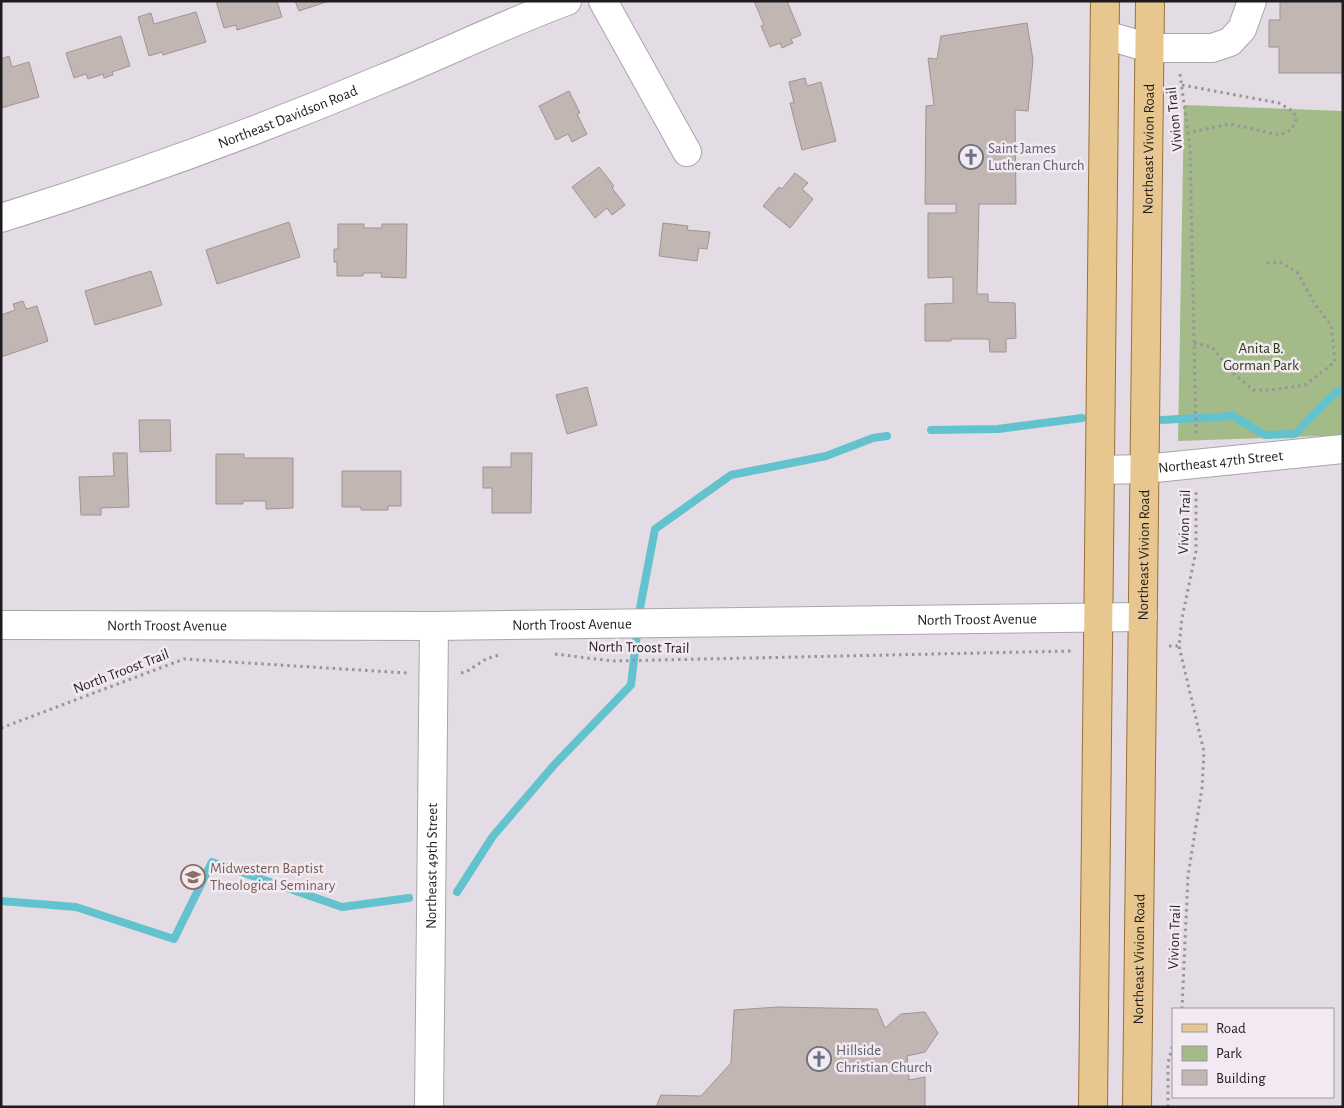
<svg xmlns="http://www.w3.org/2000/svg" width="1344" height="1108" font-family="'Alegreya Sans',sans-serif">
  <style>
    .green { fill: #a2bb89 }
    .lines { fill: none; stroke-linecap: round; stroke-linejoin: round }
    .stream { stroke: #62c2cd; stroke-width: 8 }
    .building { fill: #c2b6b3; stroke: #a09391 }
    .minor-casing { stroke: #aba4ac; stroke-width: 30 }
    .major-casing { stroke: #987237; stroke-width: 30 }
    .path { stroke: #99939a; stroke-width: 3; stroke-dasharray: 2.5 4; stroke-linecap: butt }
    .minor { stroke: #fff; stroke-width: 28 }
    .major { stroke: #e8c68f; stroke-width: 28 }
    .labels { text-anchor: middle; stroke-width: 5; stroke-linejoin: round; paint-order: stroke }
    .street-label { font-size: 15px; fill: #1f1c20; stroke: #f2e9f2 }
    .worship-label { font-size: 15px; fill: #5b616d; stroke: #f2e9f2; text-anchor: start }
    .park-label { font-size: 15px; fill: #293c10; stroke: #f2e9f2 }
    .education-label { font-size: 15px; fill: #785e54; stroke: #f2e9f2; text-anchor: start }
  </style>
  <rect width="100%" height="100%" fill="#e4dce5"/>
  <path class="green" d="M1184,105l159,6v327l-22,-2 -143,5z"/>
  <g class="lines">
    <path class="stream" d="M1162,420l71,-4 32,19 30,-1 38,-39 10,-6
      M931,430l67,-1 84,-11
      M457,892l36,-56 62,-72 76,-79 9,-77 15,-79 76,-54 95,-19 47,-18 14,-2
      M1,901l75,6 98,32 38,-77 130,45 67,-9"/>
  </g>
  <path class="building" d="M216,1h61l5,16 -45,13 -1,-5 -12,3z
    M295,1h34l-30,10z
    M754,1h33l14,34 -10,4 2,4 -11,5 -2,-5 -10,4 -9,-21 3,-1z
    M1280,1h63v72h-64v-26h-10v-27h11z
    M196,12l10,30 -43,13 -1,-3 -13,4 -11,-39 13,-4 3,11z
    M1027,23l6,37 -5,51 -13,-1 1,94h-37l-2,90h11v8l27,1 1,35 -10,1v13h-16l-1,-13h-38v2h-26v-37l28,-1v-26l-25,1v-65h28v-9h-31l1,-98 8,-1 -6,-47 9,1 4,-23z
    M121,36l9,30 -18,6 1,3 -9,3 -1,-4 -15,5 -2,-5 -12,4 -8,-25z
    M9,56l3,11 17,-5 10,35 -38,11v-49z
    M805,78l2,8 14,-4 15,59 -34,9 -12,-47h4l-5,-21z
    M569,91l11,22 -3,1 10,20 -15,8 -4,-8 -12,6 -17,-34z
    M599,167l15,19 -2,2 13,17 -13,10 -5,-7 -12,10 -23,-31z
    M795,173l13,10 -6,6 11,10 -23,29 -27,-22 16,-19 3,2z
    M289,222l11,35 -83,27 -11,-34z
    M663,223l25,3 -1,4 23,2 -3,17 -8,-1 -2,13 -38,-5z
    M338,224h26v4h18v-4h25l-1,54 -25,-1 1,-4h-19v3h-26v-14h-3v-13h4z
    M151,271l11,34 -67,20 -10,-34z
    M23,301l3,8 11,-3 11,35 -47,16v-42l14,-5 -2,-6z
    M587,387l10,38 -30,9 -11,-39z
    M139,420h31l1,31 -31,1z
    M113,453h14l2,54 -28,1v7h-20l-2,-38 35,-1z
    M511,453h21l-1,60h-39v-25h-9v-21h28z
    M216,454h28v4h49v50l-27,1v-8h-23v3h-27z
    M342,471h59v35h-13v4h-27v-3h-19z
    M778,1007l99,2 8,19 16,-14 24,-2 13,21 -13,19 -18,4 2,24 16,-3v30h-269l5,-12 40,1 30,-33 3,-53z"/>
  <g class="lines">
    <defs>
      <g id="minor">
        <path d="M603,1l84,151"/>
        <path d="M1105,35l45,13h62l18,-6 12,-13 10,-28"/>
        <path id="s1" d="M1,218c129,-40 257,-87 381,-139 62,-25 122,-55 185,-78"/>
        <path id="s2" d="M1100,470l45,-1 198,-20"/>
        <path id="s3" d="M1,625l433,1 709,-9"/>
        <path id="s4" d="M429,1107l5,-481"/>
      </g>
      <g id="major">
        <path d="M1093,1107l12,-1106"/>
        <path id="s5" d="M1137,1107l13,-1106"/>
      </g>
    </defs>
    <use href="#minor" class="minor-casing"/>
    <use href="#major" class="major-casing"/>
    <path class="path" d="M1180,74l10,74 6,289
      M1182,85l97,18 15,9 2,8 -5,10 -11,5 -50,-11 -43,9
      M1194,343l18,4 20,25 21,18h18l34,-5 30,-23 -4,-37 -15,-19 -19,-34 -17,-10 -15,1
      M1169,646h10
      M555,654l58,7 458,-10
      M461,673l5,-1 20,-13 16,-5
      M1,728l183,-69 223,14
      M1182,1009l6,-133 14,-88 2,-36 -25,-106 3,-28 14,-67v-60
      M1168,1107v-44l5,-19"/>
    <use href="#minor" class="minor"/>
    <use href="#major" class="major"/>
  </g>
  <defs>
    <symbol id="church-ring" viewBox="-11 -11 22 22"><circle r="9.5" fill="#f2e9f2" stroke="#6b7280" stroke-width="1.5"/><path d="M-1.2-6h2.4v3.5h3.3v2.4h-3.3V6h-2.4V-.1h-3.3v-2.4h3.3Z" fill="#6b7280"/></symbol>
    <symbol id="university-ring" viewBox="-11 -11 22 22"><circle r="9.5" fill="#f2e9f2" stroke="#8d6e63" stroke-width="1.5"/><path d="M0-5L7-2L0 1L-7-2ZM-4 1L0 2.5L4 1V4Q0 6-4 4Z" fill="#8d6e63"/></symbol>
  </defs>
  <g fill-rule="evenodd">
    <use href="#church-ring" x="957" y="143" width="28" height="28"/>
    <use href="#university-ring" x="179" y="863" width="28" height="28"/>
    <use href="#church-ring" x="805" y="1045" width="28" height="28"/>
  </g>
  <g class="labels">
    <g class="street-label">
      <text dy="5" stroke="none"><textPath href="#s1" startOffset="304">Northeast Davidson Road</textPath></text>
      <text transform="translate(1174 119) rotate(-96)" y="5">Vivion Trail</text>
      <text dy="5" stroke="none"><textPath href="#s5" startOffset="958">Northeast Vivion Road</textPath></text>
      <text dy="5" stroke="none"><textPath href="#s2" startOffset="121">Northeast 47th Street</textPath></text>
      <text transform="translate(1184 522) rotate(-88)" y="5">Vivion Trail</text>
      <text dy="5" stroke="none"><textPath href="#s5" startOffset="552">Northeast Vivion Road</textPath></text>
      <text dy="5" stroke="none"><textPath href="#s3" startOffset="976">North Troost Avenue</textPath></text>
      <text dy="5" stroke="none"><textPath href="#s3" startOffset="571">North Troost Avenue</textPath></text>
      <text dy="5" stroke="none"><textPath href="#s3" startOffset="166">North Troost Avenue</textPath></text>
      <text transform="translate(639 647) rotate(1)" y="5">North Troost Trail</text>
      <text transform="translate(121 671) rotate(-21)" y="5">North Troost Trail</text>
      <text dy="5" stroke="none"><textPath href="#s4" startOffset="241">Northeast 49th Street</textPath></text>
      <text transform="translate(1174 937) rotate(-88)" y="5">Vivion Trail</text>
      <text dy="5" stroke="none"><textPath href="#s5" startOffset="148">Northeast Vivion Road</textPath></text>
    </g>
    <g class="worship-label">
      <text x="988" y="153">Saint James<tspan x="988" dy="17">Lutheran Church</tspan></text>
      <text x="836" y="1055">Hillside<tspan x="836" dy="17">Christian Church</tspan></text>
    </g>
    <g class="park-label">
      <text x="1261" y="353">Anita B.<tspan x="1261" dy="17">Gorman Park</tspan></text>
    </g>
    <g class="education-label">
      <text x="210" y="873">Midwestern Baptist<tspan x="210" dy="17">Theological Seminary</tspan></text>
    </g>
  </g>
  <rect width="1344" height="1108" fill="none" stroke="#1f1c20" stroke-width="5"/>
  <rect x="1172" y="1008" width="162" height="90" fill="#f2e9f2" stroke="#9e979e"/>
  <rect x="1182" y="1024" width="25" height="8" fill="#e8c68f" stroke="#9e979e"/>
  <text x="1216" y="1033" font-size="15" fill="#1f1c20">Road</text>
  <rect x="1182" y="1046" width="25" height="15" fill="#a2bb89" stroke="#9e979e"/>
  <text x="1216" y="1058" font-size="15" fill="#1f1c20">Park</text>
  <rect x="1182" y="1070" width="25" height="15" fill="#c2b6b3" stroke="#9e979e"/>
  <text x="1216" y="1083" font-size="15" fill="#1f1c20">Building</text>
</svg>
